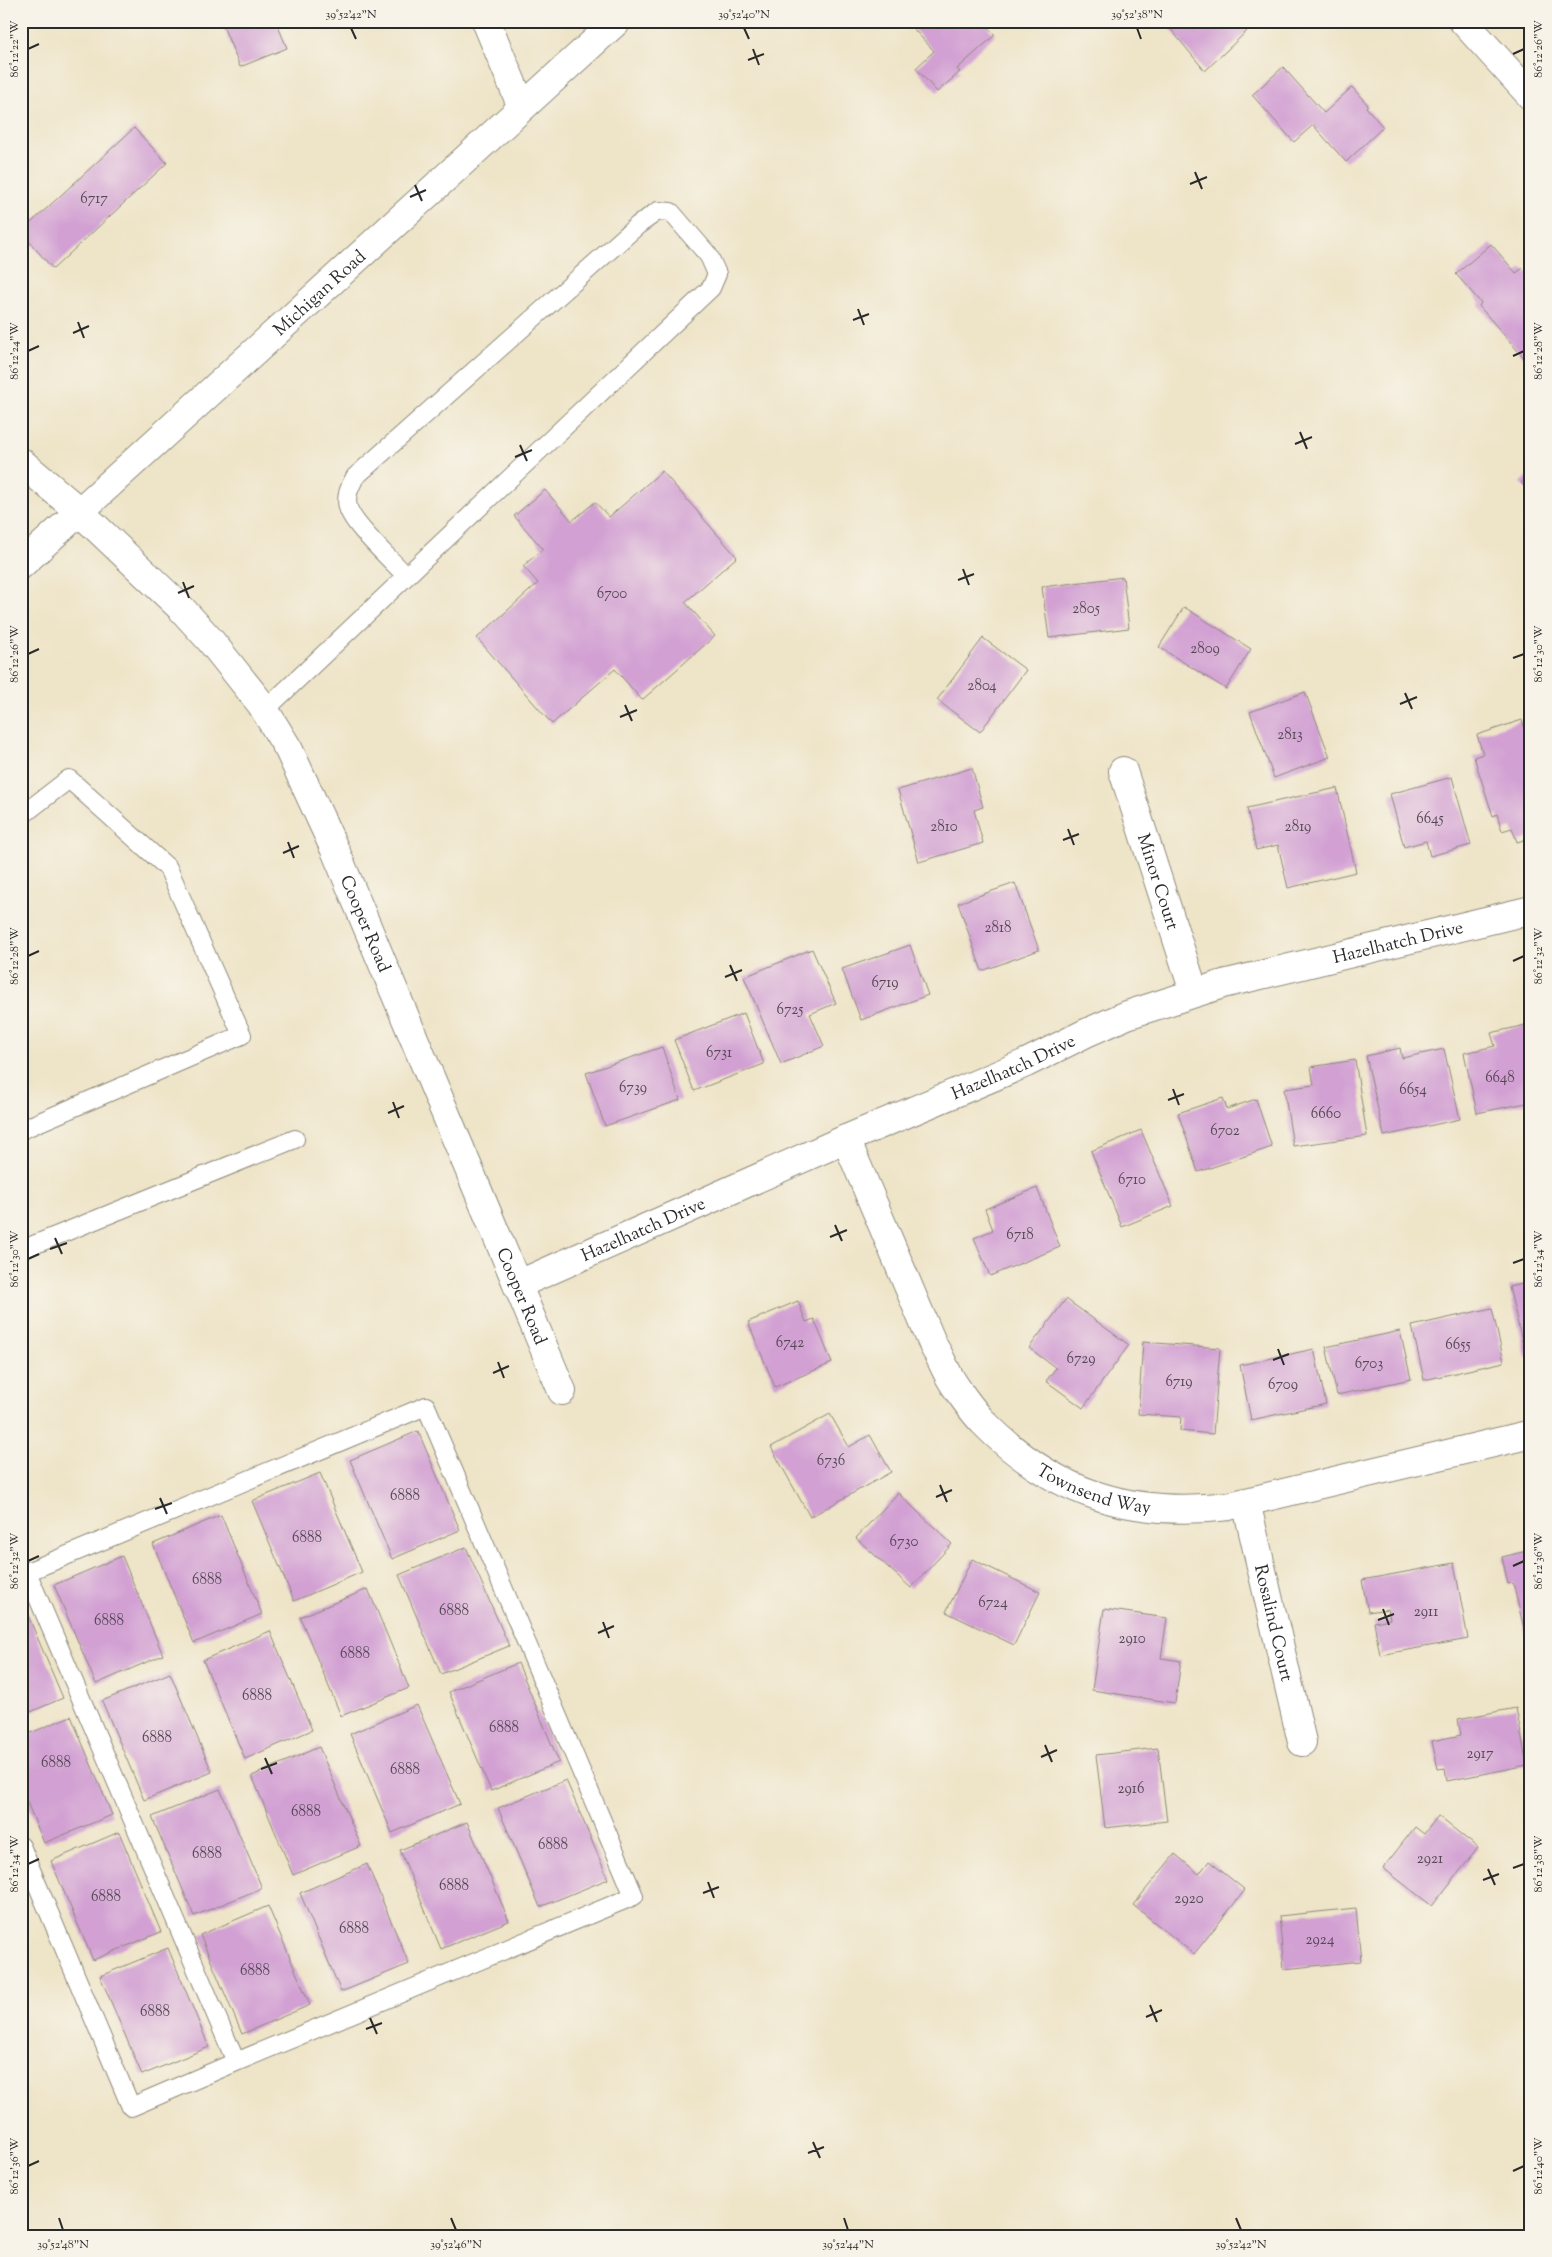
<svg xmlns="http://www.w3.org/2000/svg" width="1552" height="2257" font-family="'Sorts Mill Goudy',serif">
  <style>
    .building { fill: #d2a0d3 }
    .lines { fill: none; stroke-linecap: round; stroke-linejoin: round }
    .service-casing { stroke: #8c887a; stroke-width: 20 }
    .minor-casing { stroke: #8c887a; stroke-width: 30 }
    .secondary-casing { stroke: #8c887a; stroke-width: 30 }
    .primary-casing { stroke: #8c887a; stroke-width: 30 }
    .service { stroke: #fff; stroke-width: 18 }
    .minor { stroke: #fff; stroke-width: 28 }
    .secondary { stroke: #fff; stroke-width: 28 }
    .primary { stroke: #fff; stroke-width: 28 }
    .ticks { fill: none; stroke: #2b2b2b; stroke-width: 2 }
    .labels { text-anchor: middle; stroke-width: 4.5; stroke-linejoin: round; paint-order: stroke }
    .number-label { font-size: 15px; fill: #554855 }
    .street-label { font-size: 18px; fill: #2b2b2b; stroke: #f7f3e8 }
    .neatline { fill: none; stroke: #2b2b2b; stroke-width: 2 }
    .ticks-label { font-size: 12px; text-anchor: middle; fill: #2b2b2b }
  </style>
  <rect width="100%" height="100%" fill="#f7f3e8"/>
  <filter id="ink" filterUnits="userSpaceOnUse"><feTurbulence type="fractalNoise" baseFrequency=".02" numOctaves="2"/><feDisplacementMap in="SourceGraphic" scale="10" xChannelSelector="R" yChannelSelector="G"/><feConvolveMatrix kernelMatrix="1 2 1 2 8 2 1 2 1" color-interpolation-filters="sRGB"/></filter>
  <filter id="wash" filterUnits="userSpaceOnUse"><feTurbulence type="fractalNoise" baseFrequency=".0096" numOctaves="4" result="noise"/><feDisplacementMap in="SourceGraphic" scale="20" xChannelSelector="R" yChannelSelector="G"/><feGaussianBlur stdDeviation="1.12" result="paint"/><feColorMatrix in="noise" values="0 0 0 0 0 0 0 0 0 0 0 0 0 0 0 0 0 1.4 0 .05"/><feComposite in="paint" operator="in"/></filter>
  <g filter="url(#wash)">
    <rect width="100%" height="100%" fill="#eee4c8"/>
    <g id="blocks">
      <path class="building" d="M221,21h55l11,27 -47,19z
        M906,21h76l13,14 -38,34 3,3 -23,20 -21,-24 18,-17z
        M1164,21h74l9,10 -42,40z
        M1283,67l41,46 28,-26 16,18 -2,2 17,20 -37,35 -33,-37 -19,17 -42,-47z
        M134,128l33,35 -114,106 -32,-37z
        M1491,244l25,29 7,-5 8,9v89l-52,-60 2,-3 -25,-29z
        M662,471l75,86 -52,45 30,34 -73,64 -27,-31 -63,55 -75,-86 61,-55 -15,-17 20,-17 -29,-33 31,-26 27,31 23,-19 14,15z
        M1531,473v21l-10,-11z
        M1123,577l6,51 -80,10 -7,-51z
        M1184,607l67,42 -25,40 -67,-42z
        M983,638l43,32 -46,62 -43,-32z
        M1305,692l25,65 -56,21 -24,-66z
        M1522,720l9,25v93l-14,4 -5,-14 -10,3 -5,-17 -4,2 -19,-59 9,-3 -6,-19z
        M972,768l11,39 -9,3 9,33 -64,19 -21,-72z
        M1452,777l19,68 -41,11 -4,-15 -22,6 -14,-53z
        M1337,788l19,84 -68,16 -10,-43 -22,5 -9,-42z
        M1015,883l24,67 -57,21 -24,-68z
        M910,945l18,50 -67,25 -19,-51z
        M812,949l24,54 -26,11 14,32 -43,18 -37,-87z
        M744,1013l20,51 -70,27 -20,-51z
        M1530,1024l1,78 -54,11 -13,-60 31,-7 -4,-13z
        M662,1047l18,53 -75,26 -19,-53z
        M1400,1048l2,10 42,-9 16,70 -76,17 -18,-80z
        M1355,1060l12,76 -74,10 -9,-57 30,-4 -3,-18z
        M1223,1098l4,11 29,-10 16,48 -74,25 -20,-59z
        M1141,1130l32,76 -51,21 -31,-76z
        M1037,1188l23,59 -70,29 -16,-38 19,-8 -8,-21z
        M1531,1282v74l-5,1 -17,-70z
        M1066,1299l63,46 -46,63 -37,-27 10,-13 -27,-20z
        M798,1301l8,21 8,-3 18,44 -57,24 -27,-65z
        M1492,1308l12,54 -80,18 -12,-54z
        M1400,1331l11,48 -74,16 -11,-48z
        M1143,1342l77,6 -7,86 -33,-3 1,-14 -43,-3z
        M1314,1349l12,55 -75,16 -11,-55z
        M830,1414l19,33 21,-12 21,37 -81,45 -39,-70z
        M418,1431l42,99 -68,29 -42,-99z
        M320,1473l42,99 -68,29 -42,-100z
        M898,1493l54,51 -41,44 -55,-50z
        M221,1515l41,99 -68,29 -41,-99z
        M466,1547l43,99 -68,28 -42,-99z
        M1531,1550v86l-5,1 -13,-54 -5,1 -6,-27z
        M122,1556l41,99 -67,29 -42,-99z
        M972,1559l68,33 -26,53 -68,-33z
        M1454,1563l14,76 -88,16 -6,-33 16,-3 -2,-10 -20,3 -6,-32z
        M368,1589l41,99 -68,28 -41,-99z
        M21,1599l42,99 -42,18z
        M1104,1609l63,9 -6,40 20,3 -6,42 -83,-13z
        M270,1631l42,99 -67,29 -42,-99z
        M518,1663l41,99 -68,29 -42,-99z
        M170,1673l42,99 -68,28 -42,-99z
        M417,1705l43,99 -68,29 -42,-99z
        M1516,1708l11,57 -80,16 -2,-13 -7,1 -6,-28 29,-6 -3,-16z
        M71,1716l41,99 -68,28 -23,-55v-51z
        M319,1747l42,99 -68,29 -41,-99z
        M1158,1748l9,73 -62,7 -9,-73z
        M566,1780l42,99 -68,28 -42,-99z
        M220,1789l42,99 -68,28 -42,-99z
        M1438,1816l40,32 -46,58 -49,-38 32,-41 9,7z
        M467,1822l42,99 -68,28 -41,-99z
        M119,1832l42,100 -68,28 -42,-99z
        M1175,1854l24,20 10,-13 36,29 -51,64 -61,-49z
        M367,1864l42,100 -68,28 -41,-99z
        M268,1906l42,99 -68,29 -42,-99z
        M1356,1908l5,53 -77,8 -5,-53z
        M168,1948l41,99 -67,28 -42,-99z"/>
    </g>
  </g>
  <g filter="url(#ink)">
    <use href="#blocks" fill-opacity="0" stroke="#8c887a" stroke-width="1"/>
    <g class="lines">
      <defs>
        <path id="service" d="M265,710l446,-422 6,-14 -8,-18 -38,-44 -13,-1 -20,14 -283,252c-5,10 -10,19 -7,30 4,18 45,54 58,69
          M21,816l48,-37 99,89 74,167 -221,95
          M21,1250l274,-111
          M21,1846l110,261 105,-45 -209,-490 399,-166 208,490 -398,166"/>
        <g id="minor">
          <path d="M486,21l36,86"/>
          <path d="M1463,21l68,75"/>
          <path id="s1" d="M80,512l100,95 30,33 51,64 28,46 46,100 227,541"/>
          <path id="s2" d="M1123,771l71,221"/>
          <path id="s3" d="M846,1139l88,208c6,9 9,18 14,27 6,12 26,39 36,49 69,70 147,95 245,83l302,-72"/>
          <path id="s4" d="M517,1285l329,-146 180,-76 60,-30 41,-18 96,-31 308,-74"/>
          <path id="s5" d="M1246,1502l56,240"/>
        </g>
        <path id="secondary" d="M21,462l59,50"/>
        <g id="primary">
          <path id="s6" d="M21,565l596,-544"/>
        </g>
      </defs>
      <use href="#service" class="service-casing"/>
      <use href="#minor" class="minor-casing"/>
      <use href="#secondary" class="secondary-casing"/>
      <use href="#primary" class="primary-casing"/>
      <use href="#service" class="service"/>
      <use href="#minor" class="minor"/>
      <use href="#secondary" class="secondary"/>
      <use href="#primary" class="primary"/>
    </g>
  </g>
  <path class="ticks" d="M351,28l5,11M744,28l5,11M1137,28l4,11M28,49l11,-5M753,49l6,16M1513,54l11,-5M748,60l16,-6M1195,172l7,17M1190,184l17,-7M415,185l7,16M410,197l16,-7M858,309l6,16M853,320l16,-6M78,322l6,16M73,333l16,-7M28,351l11,-5M1513,356l11,-5M1300,432l7,17M1295,444l17,-7M520,445l7,16M515,457l17,-7M963,569l6,16M958,580l16,-6M183,582l6,16M178,593l16,-7M28,654l11,-5M1513,658l11,-4M1405,693l7,16M1400,704l17,-7M625,705l7,16M620,717l17,-7M1068,829l6,16M1063,840l16,-6M288,842l6,16M283,853l16,-7M28,956l11,-5M1513,961l11,-5M730,965l7,16M725,977l17,-7M1173,1089l6,16M1168,1100l16,-6M393,1102l6,16M388,1113l16,-7M835,1225l7,16M830,1237l17,-7M55,1238l7,16M50,1249l17,-6M28,1259l11,-5M1513,1263l11,-4M1278,1349l6,16M1273,1360l16,-6M498,1362l6,16M493,1373l16,-7M940,1485l7,17M936,1497l16,-7M160,1498l7,16M155,1509l17,-6M28,1561l11,-5M1513,1566l11,-5M1383,1609l6,16M1378,1620l16,-6M603,1622l6,16M598,1633l16,-7M1045,1745l7,17M1041,1757l16,-7M265,1758l7,16M261,1769l16,-6M28,1864l11,-5M1513,1868l11,-4M1488,1869l7,16M1483,1880l16,-6M708,1882l6,16M703,1893l16,-6M1150,2005l7,17M1146,2017l16,-7M370,2018l7,16M366,2029l16,-6M813,2142l7,16M808,2153l16,-6M28,2166l11,-5M1513,2171l11,-5M59,2218l4,12M451,2218l5,12M844,2218l4,12M1236,2218l5,12"/>
  <g class="labels">
    <g class="number-label">
      <text x="94" y="203">6717</text>
      <text x="612" y="598">6700</text>
      <text x="1086" y="613">2805</text>
      <text x="1205" y="653">2809</text>
      <text x="982" y="690">2804</text>
      <text x="1290" y="739">2813</text>
      <text x="1430" y="823">6645</text>
      <text x="944" y="831">2810</text>
      <text x="1298" y="831">2819</text>
      <text x="998" y="932">2818</text>
      <text x="885" y="987">6719</text>
      <text x="790" y="1014">6725</text>
      <text x="719" y="1057">6731</text>
      <text x="1500" y="1082">6648</text>
      <text x="633" y="1092">6739</text>
      <text x="1413" y="1094">6654</text>
      <text x="1326" y="1118">6660</text>
      <text x="1225" y="1135">6702</text>
      <text x="1132" y="1184">6710</text>
      <text x="1020" y="1239">6718</text>
      <text x="790" y="1347">6742</text>
      <text x="1458" y="1349">6655</text>
      <text x="1081" y="1363">6729</text>
      <text x="1369" y="1368">6703</text>
      <text x="1179" y="1386">6719</text>
      <text x="1283" y="1389">6709</text>
      <text x="831" y="1465">6736</text>
      <text x="405" y="1500">6888</text>
      <text x="307" y="1542">6888</text>
      <text x="904" y="1546">6730</text>
      <text x="207" y="1584">6888</text>
      <text x="993" y="1607">6724</text>
      <text x="454" y="1615">6888</text>
      <text x="1426" y="1616">2911</text>
      <text x="109" y="1625">6888</text>
      <text x="1132" y="1643">2910</text>
      <text x="355" y="1658">6888</text>
      <text x="257" y="1700">6888</text>
      <text x="504" y="1732">6888</text>
      <text x="157" y="1742">6888</text>
      <text x="1480" y="1758">2917</text>
      <text x="56" y="1767">6888</text>
      <text x="405" y="1774">6888</text>
      <text x="1131" y="1793">2916</text>
      <text x="306" y="1816">6888</text>
      <text x="553" y="1849">6888</text>
      <text x="207" y="1858">6888</text>
      <text x="1430" y="1863">2921</text>
      <text x="454" y="1890">6888</text>
      <text x="106" y="1901">6888</text>
      <text x="1189" y="1903">2920</text>
      <text x="354" y="1933">6888</text>
      <text x="1320" y="1944">2924</text>
      <text x="255" y="1975">6888</text>
      <text x="155" y="2016">6888</text>
    </g>
    <g class="street-label">
      <text dy="6" stroke="none"><textPath href="#s6" startOffset="404">Michigan Road</textPath></text>
      <text dy="6" stroke="none"><textPath href="#s2" startOffset="116">Minor Court</textPath></text>
      <text dy="6" stroke="none"><textPath href="#s1" startOffset="508">Cooper Road</textPath></text>
      <text dy="6" stroke="none"><textPath href="#s4" startOffset="948">Hazelhatch Drive</textPath></text>
      <text dy="6" stroke="none"><textPath href="#s4" startOffset="542">Hazelhatch Drive</textPath></text>
      <text dy="6" stroke="none"><textPath href="#s4" startOffset="138">Hazelhatch Drive</textPath></text>
      <text dy="6" stroke="none"><textPath href="#s1" startOffset="912">Cooper Road</textPath></text>
      <text dy="6" stroke="none"><textPath href="#s3" startOffset="448">Townsend Way</textPath></text>
      <text dy="6" stroke="none"><textPath href="#s5" startOffset="124">Rosalind Court</textPath></text>
    </g>
  </g>
  <rect width="1552" height="2257" fill="none" stroke="#f7f3e8" stroke-width="55"/>
  <rect x="28" y="28" width="1496" height="2202" class="neatline"/>
  <g class="ticks-label">
    <text x="351" y="18">39°52'42"N</text>
    <text x="744" y="18">39°52'40"N</text>
    <text x="1137" y="18">39°52'38"N</text>
    <text transform="translate(14 49) rotate(-90)" y="4">86°12'22"W</text>
    <text transform="translate(1538 49) rotate(-90)" y="4">86°12'26"W</text>
    <text transform="translate(14 351) rotate(-90)" y="4">86°12'24"W</text>
    <text transform="translate(1538 351) rotate(-90)" y="4">86°12'28"W</text>
    <text transform="translate(14 654) rotate(-90)" y="4">86°12'26"W</text>
    <text transform="translate(1538 654) rotate(-90)" y="4">86°12'30"W</text>
    <text transform="translate(14 956) rotate(-90)" y="4">86°12'28"W</text>
    <text transform="translate(1538 956) rotate(-90)" y="4">86°12'32"W</text>
    <text transform="translate(14 1259) rotate(-90)" y="4">86°12'30"W</text>
    <text transform="translate(1538 1259) rotate(-90)" y="4">86°12'34"W</text>
    <text transform="translate(14 1561) rotate(-90)" y="4">86°12'32"W</text>
    <text transform="translate(1538 1561) rotate(-90)" y="4">86°12'36"W</text>
    <text transform="translate(14 1864) rotate(-90)" y="4">86°12'34"W</text>
    <text transform="translate(1538 1864) rotate(-90)" y="4">86°12'38"W</text>
    <text transform="translate(14 2166) rotate(-90)" y="4">86°12'36"W</text>
    <text transform="translate(1538 2166) rotate(-90)" y="4">86°12'40"W</text>
    <text x="63" y="2248">39°52'48"N</text>
    <text x="456" y="2248">39°52'46"N</text>
    <text x="848" y="2248">39°52'44"N</text>
    <text x="1241" y="2248">39°52'42"N</text>
  </g>
</svg>
